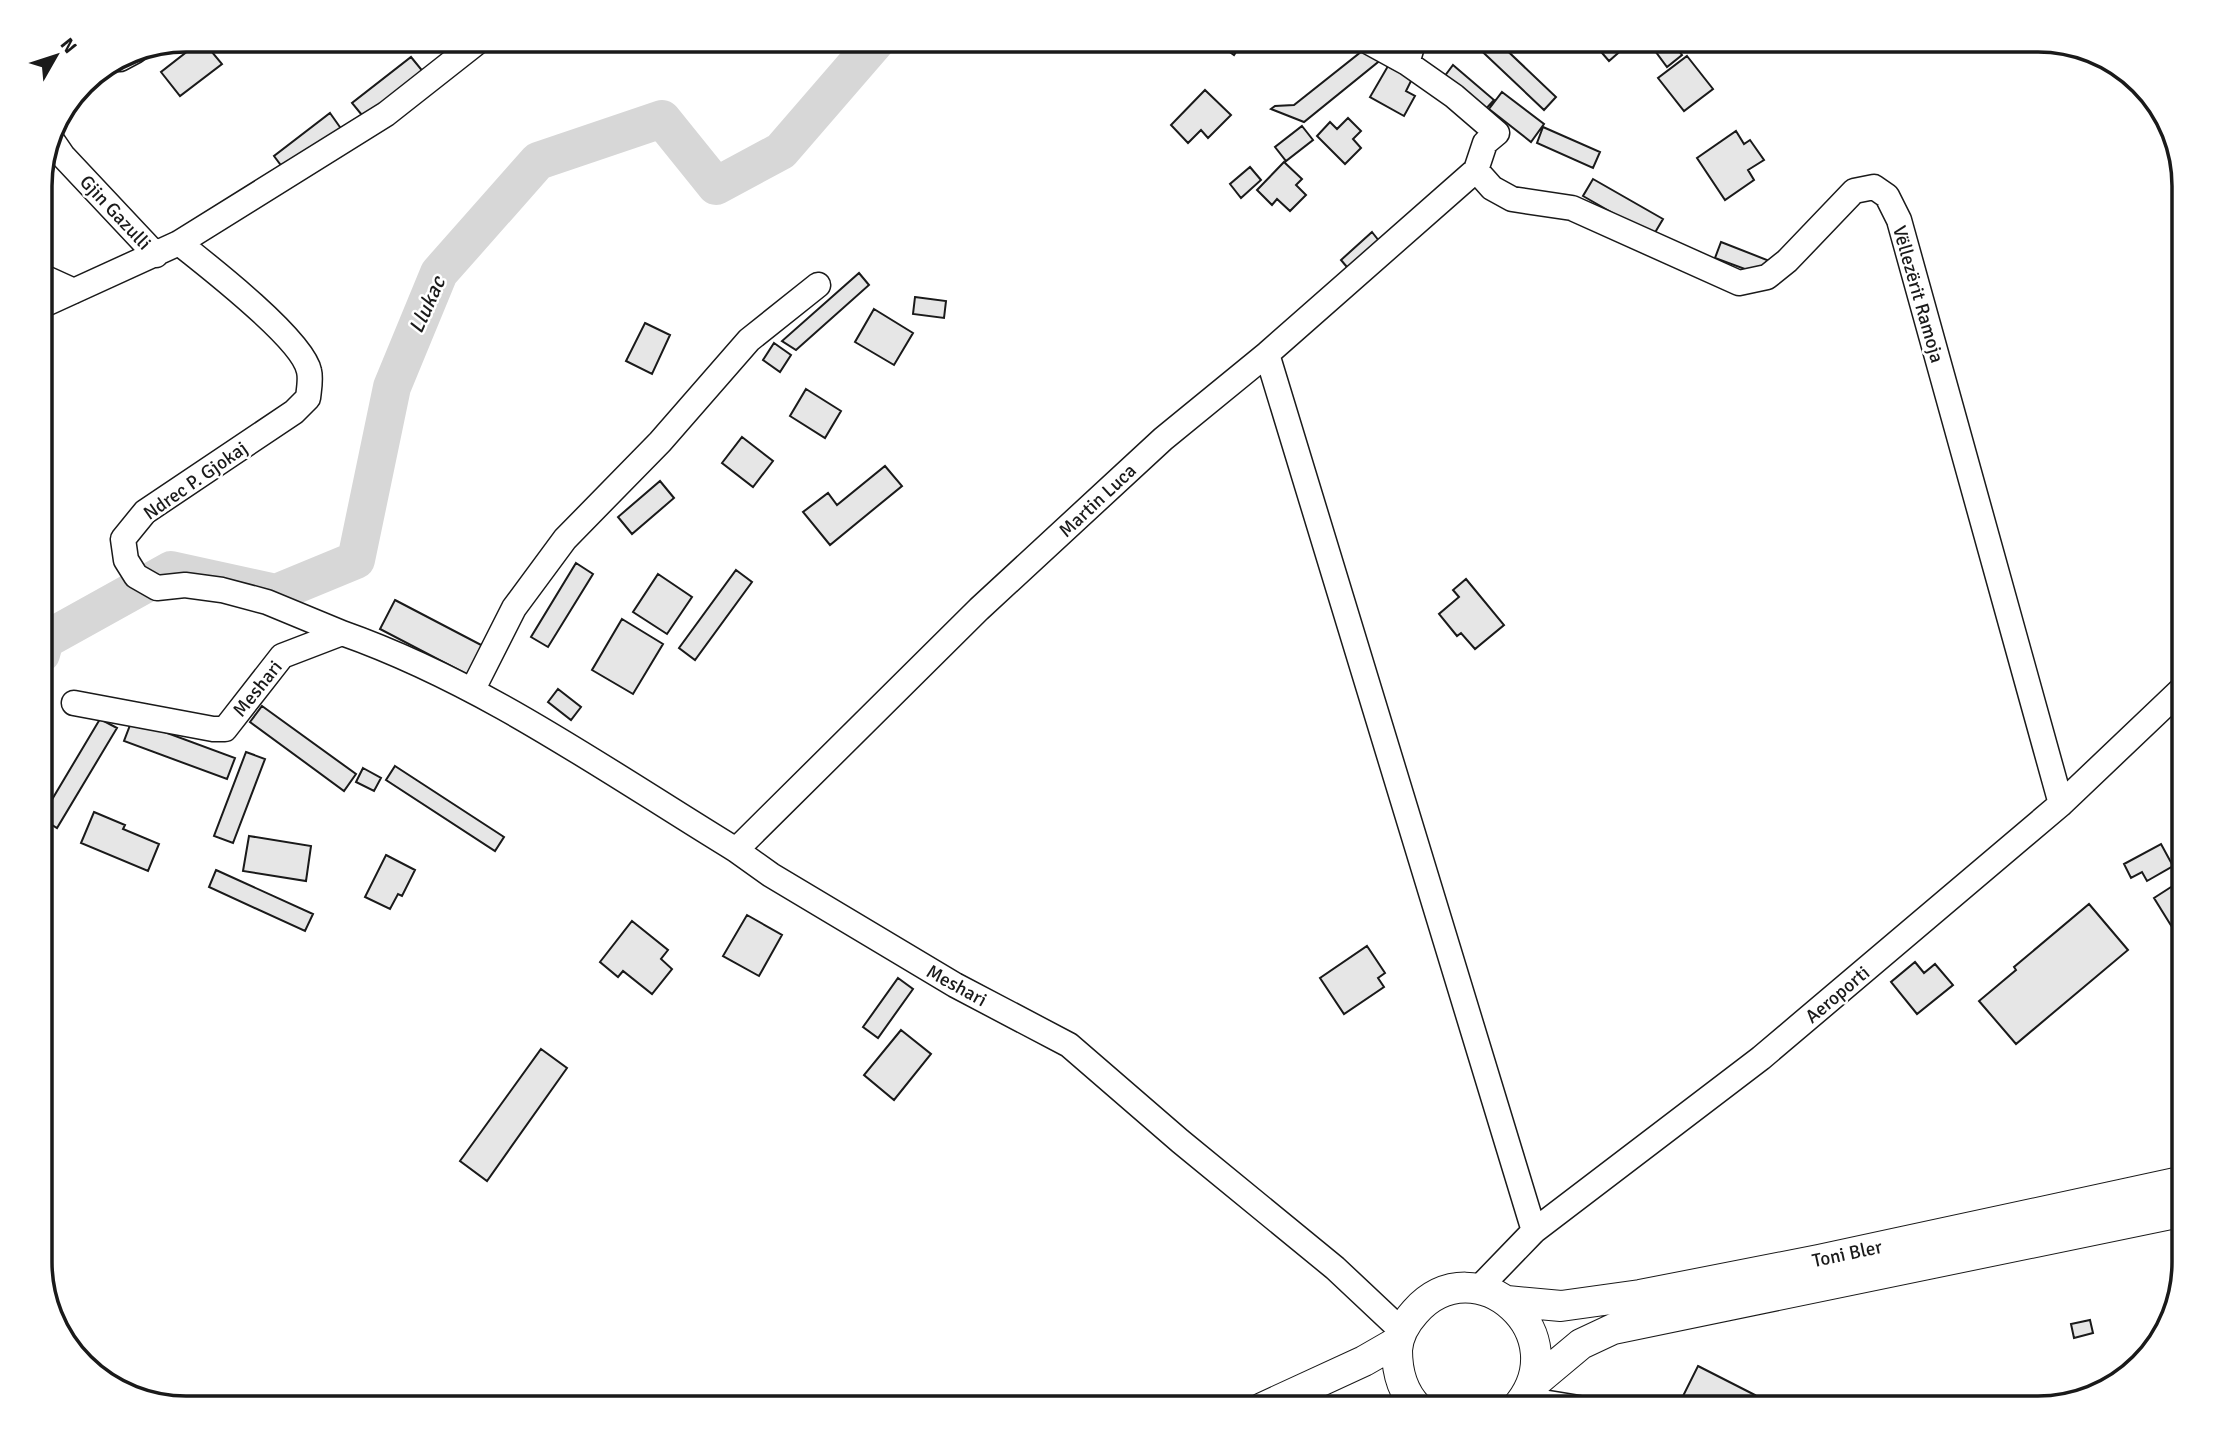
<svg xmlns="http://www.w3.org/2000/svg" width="2225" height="1448" font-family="Signika,sans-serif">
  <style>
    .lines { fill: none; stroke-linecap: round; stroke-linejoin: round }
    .river { stroke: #d7d7d7; stroke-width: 38 }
    .building { fill: #e6e6e6; stroke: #1a1a1a; stroke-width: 2 }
    .minor-casing { stroke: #1a1a1a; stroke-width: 27 }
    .major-casing { stroke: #1a1a1a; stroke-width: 32 }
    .minor { stroke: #fff; stroke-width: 24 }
    .major { stroke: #fff; stroke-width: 30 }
    .labels { text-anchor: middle; stroke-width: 5; stroke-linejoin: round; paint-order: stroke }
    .street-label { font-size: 19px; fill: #1a1a1a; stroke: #fff }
    .water-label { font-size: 21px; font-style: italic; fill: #1a1a1a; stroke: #fff }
    .rim { fill: none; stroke: #1a1a1a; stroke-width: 3.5 }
  </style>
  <rect width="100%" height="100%" fill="#fff"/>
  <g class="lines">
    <path class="river" d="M41,654l4,-14 126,-70 105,23 80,-33 36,-173 47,-114 99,-112 124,-42 54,67 65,-35 96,-111"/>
  </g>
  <path class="building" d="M202,40l20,24 -42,32 -19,-24z
    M1213,40h31l-10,15z
    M1470,40h26l60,57 -12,13z
    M1602,40h31l-24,21 -13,-15z
    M1647,40h23l12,15 -15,12z
    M1371,44l12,14 -79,64 -33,-13 4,-3 19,-1z
    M1687,56l26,33 -29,22 -26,-33z
    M411,57l14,17 -59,46 -14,-17z
    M1453,65l41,35 -10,11 -40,-34z
    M1388,66l24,13 -6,12 9,5 -11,20 -34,-19z
    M1205,90l26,25 -23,23 -7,-8 -13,13 -17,-18z
    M1502,92l42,32 -13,18 -42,-33z
    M330,113l12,17 -56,42 -12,-16z
    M1348,118l13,13 -8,8 8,9 -16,16 -28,-28 13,-14 7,7z
    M1302,126l11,14 -27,21 -11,-14z
    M1543,127l57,25 -7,16 -56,-25z
    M1736,131l8,13 6,-4 14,20 -16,10 6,10 -29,20 -28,-42z
    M1284,162l18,17 -6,6 10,10 -16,16 -13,-12 -5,6 -15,-15z
    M1250,167l11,13 -20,18 -11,-14z
    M1593,179l70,40 -10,17 -70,-40z
    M1372,232l11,14 -31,27 -11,-13z
    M1721,242l46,18 -6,15 -46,-17z
    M859,273l10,12 -73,65 -14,-9z
    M915,297l31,4 -2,17 -31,-4z
    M874,309l39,24 -19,32 -39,-23z
    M645,323l25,12 -18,39 -26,-13z
    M774,343l17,12 -11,17 -17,-12z
    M806,389l35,22 -16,27 -35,-22z
    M742,437l31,24 -20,26 -31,-24z
    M885,466l17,20 -72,59 -27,-33 25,-19 9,12z
    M660,481l14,17 -42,36 -14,-17z
    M576,563l17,11 -45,73 -17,-10z
    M736,570l16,12 -57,78 -16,-12z
    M658,574l34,23 -25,37 -34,-22z
    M1466,579l38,46 -29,24 -14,-16 -4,3 -18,-22 20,-17 -6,-7z
    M395,600l90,47 -15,29 -90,-47z
    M622,619l41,25 -30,50 -41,-24z
    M558,689l23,18 -10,13 -23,-18z
    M262,706l94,68 -12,17 -94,-69z
    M100,719l17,9 -60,100 -16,-10z
    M132,720l103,38 -8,21 -103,-38z
    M246,752l19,7 -32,84 -19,-7z
    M395,766l109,71 -9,14 -109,-71z
    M363,768l18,10 -7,13 -18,-9z
    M94,812l31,13 -2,4 36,15 -11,27 -67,-28z
    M249,836l62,10 -5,35 -63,-10z
    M2161,844l12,22 -26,15 -5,-9 -11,6 -7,-14z
    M386,855l29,15 -13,26 -4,-2 -8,15 -25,-12z
    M216,870l97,44 -8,17 -96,-44z
    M2185,878v59l-5,3 -26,-42z
    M2089,904l39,46 -112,94 -37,-43 37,-31 -2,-3z
    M747,915l35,20 -23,41 -36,-20z
    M632,921l36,29 -7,9 11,10 -20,25 -29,-23 -5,6 -18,-15z
    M1367,946l18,27 -7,5 6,9 -40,27 -24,-36z
    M1915,962l9,11 11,-9 18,21 -36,29 -26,-32z
    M898,978l15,11 -35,49 -15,-11z
    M901,1030l30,24 -37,46 -30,-25z
    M541,1049l26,19 -80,113 -27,-20z
    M2090,1320l3,13 -19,5 -3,-14z
    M1698,1366l57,29 -7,13h-57l-11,-6z"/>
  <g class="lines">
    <defs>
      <path id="minor" d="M1365,40l42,23
        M1414,40l-7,23 47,33 43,37 -12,10 -9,27
        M120,59l15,-8
        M50,137l13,19 93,99
        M1476,170l16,18 20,11 60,9 167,75 28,-6 20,-16 67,-70 20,-4 13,9 12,24 162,584
        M179,243c28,22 124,97 130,128 2,8 0,18 -1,27l-14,14 -149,100 -22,27 3,21 10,16 21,12 28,-3 37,5 45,12 75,31
        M41,276l33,15
        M41,306l138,-63 207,-129 94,-74
        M1267,354l267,877
        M473,689l41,-81 51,-69 95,-97 89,-102 69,-55
        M74,703l139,26h12l57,-73 60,-23c142,50 266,139 394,217l35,25 184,110 114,60 111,96 155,127 67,63
        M736,850l243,-241 184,-170 104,-85 209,-184
        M1478,1289l56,-58 227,-173 300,-254 124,-118
        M1524,1399l55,9"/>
      <path id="major" d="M1507,1301l54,5 79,-11 179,-35 366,-79
        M1532,1385l49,-41 32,-15 572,-118
        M1262,1408l102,-47 33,-19
        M1418,1408c-16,-16 -21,-36 -21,-58 1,-14 9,-28 18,-38 61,-69 165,23 101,96"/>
    </defs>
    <use href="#minor" class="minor-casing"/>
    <use href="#major" class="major-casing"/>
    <use href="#minor" class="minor"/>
    <use href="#major" class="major"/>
  </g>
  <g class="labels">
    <g class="street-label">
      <text transform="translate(116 212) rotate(47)" y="7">Gjin Gazulli</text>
      <text transform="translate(1919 294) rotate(74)" y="7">Vëllezërit Ramoja</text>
      <text transform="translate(195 480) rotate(-35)" y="7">Ndrec P. Gjokaj</text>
      <text transform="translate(1097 500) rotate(-43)" y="7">Martin Luca</text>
      <text transform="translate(257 688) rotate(-51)" y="7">Meshari</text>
      <text transform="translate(957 985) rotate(29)" y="7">Meshari</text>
      <text transform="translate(1837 994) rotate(-40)" y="7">Aeroporti</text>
      <text transform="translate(1847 1253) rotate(-12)" y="7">Toni Bler</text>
    </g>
    <g class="water-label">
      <text transform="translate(427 305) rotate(-66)" y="7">Llukac</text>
    </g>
  </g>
  <path d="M0 0H2225V1448H0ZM186 52H2038A134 134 0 0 1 2172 186V1262A134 134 0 0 1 2038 1396H186A134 134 0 0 1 52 1262V186A134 134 0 0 1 186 52Z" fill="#fff" fill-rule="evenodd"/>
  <path class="rim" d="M186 52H2038A134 134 0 0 1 2172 186V1262A134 134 0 0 1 2038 1396H186A134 134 0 0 1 52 1262V186A134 134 0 0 1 186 52Z"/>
  <g transform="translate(56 56) rotate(51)" stroke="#ffffff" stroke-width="5" paint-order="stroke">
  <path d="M0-5L12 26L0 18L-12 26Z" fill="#1a1a1a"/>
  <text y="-10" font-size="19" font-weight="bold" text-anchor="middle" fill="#1a1a1a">N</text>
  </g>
</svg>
